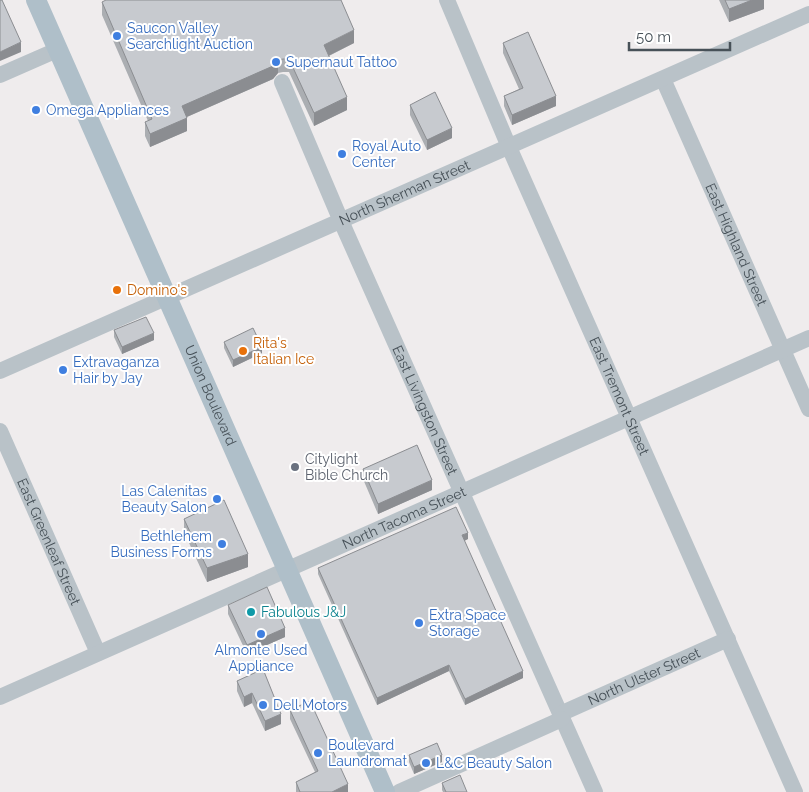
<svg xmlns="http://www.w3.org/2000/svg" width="809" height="792" font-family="Raleway,sans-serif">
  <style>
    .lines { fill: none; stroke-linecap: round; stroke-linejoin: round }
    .minor { stroke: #b9c2c8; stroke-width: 16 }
    .major { stroke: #afbfc9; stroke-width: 20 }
    .wall { fill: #abaeb2 }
    .shaded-wall { fill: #8b8d91 }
    .building { fill: #c7cacf; stroke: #8b8d91 }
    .shop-dot { fill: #3f7fe0; stroke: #fff; stroke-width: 2 }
    .food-dot { fill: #e8710a; stroke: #fff; stroke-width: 2 }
    .worship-dot { fill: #6b7280; stroke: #fff; stroke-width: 2 }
    .culture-dot { fill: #0f9aa8; stroke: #fff; stroke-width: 2 }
    .labels { text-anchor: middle; stroke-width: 4; stroke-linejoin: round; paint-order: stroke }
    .shop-label { font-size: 14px; fill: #366cbe; stroke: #fff; text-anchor: start }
    .street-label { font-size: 14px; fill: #475158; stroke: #fff }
    .food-label { font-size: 14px; fill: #c56008; stroke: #fff; text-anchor: start }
    .worship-label { font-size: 14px; fill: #5b616d; stroke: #fff; text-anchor: start }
    .culture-label { font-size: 14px; fill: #0d838f; stroke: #fff; text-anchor: start }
  </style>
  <rect width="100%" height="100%" fill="#efeced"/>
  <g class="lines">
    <g class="minor">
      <path id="s1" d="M447,0l62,147 286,645"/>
      <path d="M0,75l57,-25"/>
      <path id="s2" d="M663,79l146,330"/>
      <path id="s3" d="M282,82l59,139 254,571"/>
      <path id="s4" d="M0,371l809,-357"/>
      <path id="s5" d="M0,431l98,222"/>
      <path id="s6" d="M0,697l809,-359"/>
      <path id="s7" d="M560,714l168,-75"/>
      <path d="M399,792l163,-73"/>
    </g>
    <path class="major" id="s8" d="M36,0c117,264 233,528 349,792"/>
  </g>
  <path class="wall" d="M719,0h45v9l-35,13z
    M102,2l252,41 -25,13 18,54 -33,16 -25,-54h-6l-5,1 -5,6 -86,38v14l-37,16 -5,-11v-14l3,-1 -46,-106z
    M503,43l53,63 -44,19 -8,-19v-10l15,-7 -16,-36z
    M410,105l42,33 -25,12 -17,-35z
    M114,330l40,10 -32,14 -8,-17z
    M224,342l38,11 -29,14 -9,-19z
    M363,469l69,21 -54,24 -15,-35z
    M184,519l64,48 -41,15 -23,-50z
    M468,539l-4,2 59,137 -58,27 -16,-34 -72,34 -59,-131v-6z
    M228,605l57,32 -38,17 -19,-40z
    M263,669l18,55 -16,7 -13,-28 -8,4 -7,-16v-10z
    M290,710l58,82h-52v-10l19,-10 -25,-53z
    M409,755l33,7 -28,12 -5,-12z
    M442,783l25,9h-24l-1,-2z"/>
  <path class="shaded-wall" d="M752,0h12v9l-35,13v-13z
    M354,30v13l-30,15v-13z
    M21,42v10l-21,9v-9z
    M278,60v13l-5,6 -91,40v-13z
    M556,96v10l-44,19v-10z
    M347,97v13l-33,16v-13z
    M187,118v13l-37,16v-13z
    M452,128v10l-25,12v-10z
    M154,333v7l-32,14v-7z
    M262,347v6l-29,14v-7z
    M432,480v10l-54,24v-10z
    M468,533v6l-6,3v-7z
    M248,554v13l-41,15v-14z
    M285,628v9l-38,17v-9z
    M449,665v6l-72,34v-7z
    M523,671v7l-58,27v-6z
    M252,693v10l-8,4v-10z
    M281,714v10l-16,7v-10z
    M442,755v7l-28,12v-7z
    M348,784v8h-16z"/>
  <path class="building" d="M0,0h2l19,42 -21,10z
    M106,0h235l13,30 -30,15 23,52 -33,16 -25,-54h-6l-5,1 -5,6 -91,40 5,12 -37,16 -5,-12 7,-3 -50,-117z
    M725,0h27l-23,9z
    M528,32l28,64 -44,19 -8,-19 19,-8 -20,-45z
    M435,92l17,36 -25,12 -17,-35z
    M146,317l8,16 -32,14 -8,-17z
    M253,328l9,19 -29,13 -9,-18z
    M417,445l15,35 -54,24 -15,-35z
    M224,500l24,54 -41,14 -23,-49z
    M456,507l12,26 -6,2 61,136 -58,28 -16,-34 -72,33 -59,-130z
    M267,587l18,41 -38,17 -19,-40z
    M263,669l18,45 -16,7 -13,-28 -8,4 -7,-16z
    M310,701l38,83 -16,8h-32l-4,-10 22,-11 -28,-61z
    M437,743l5,12 -28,12 -5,-12z
    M460,775l7,17h-21l-4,-9z"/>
  <g class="shop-dot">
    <circle cx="117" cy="36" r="5"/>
    <circle cx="276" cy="62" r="5"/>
    <circle cx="36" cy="110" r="5"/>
    <circle cx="342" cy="154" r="5"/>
    <circle cx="63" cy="370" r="5"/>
    <circle cx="217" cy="499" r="5"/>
    <circle cx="222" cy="544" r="5"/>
    <circle cx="419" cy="623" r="5"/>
    <circle cx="261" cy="634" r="5"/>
    <circle cx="263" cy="705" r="5"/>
    <circle cx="318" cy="753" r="5"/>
    <circle cx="426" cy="763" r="5"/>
  </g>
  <g class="food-dot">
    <circle cx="117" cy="290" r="5"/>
    <circle cx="243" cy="351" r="5"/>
  </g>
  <circle class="worship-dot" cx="295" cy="467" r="5"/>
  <circle class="culture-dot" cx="251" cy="612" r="5"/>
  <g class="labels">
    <g class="shop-label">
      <text x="127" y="33">Saucon Valley<tspan x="127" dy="16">Searchlight Auction</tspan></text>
      <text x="286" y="67">Supernaut Tattoo</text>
      <text x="46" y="115">Omega Appliances</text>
      <text x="352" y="151">Royal Auto<tspan x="352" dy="16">Center</tspan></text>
      <text x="73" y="367">Extravaganza<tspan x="73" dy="16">Hair by Jay</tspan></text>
      <text x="207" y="496" text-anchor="end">Las Calenitas<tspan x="207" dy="16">Beauty Salon</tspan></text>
      <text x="212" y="541" text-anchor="end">Bethlehem<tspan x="212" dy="16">Business Forms</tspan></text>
      <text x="429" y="620">Extra Space<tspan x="429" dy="16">Storage</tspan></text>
      <text x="261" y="655" text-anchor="middle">Almonte Used<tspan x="261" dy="16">Appliance</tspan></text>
      <text x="273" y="710">Dell Motors</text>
      <text x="328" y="750">Boulevard<tspan x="328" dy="16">Laundromat</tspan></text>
      <text x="436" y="768">L&amp;C Beauty Salon</text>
    </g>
    <g class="street-label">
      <text dy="5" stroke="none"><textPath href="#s4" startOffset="442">North Sherman Street</textPath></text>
      <text dy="5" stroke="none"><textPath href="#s2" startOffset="181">East Highland Street</textPath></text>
      <text dy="5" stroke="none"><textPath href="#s8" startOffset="432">Union Boulevard</textPath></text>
      <text dy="5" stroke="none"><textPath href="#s1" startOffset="432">East Tremont Street</textPath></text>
      <text dy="5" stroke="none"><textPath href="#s3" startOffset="358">East Livingston Street</textPath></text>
      <text dy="5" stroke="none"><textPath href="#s6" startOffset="442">North Tacoma Street</textPath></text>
      <text dy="5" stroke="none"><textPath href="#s5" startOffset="121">East Greenleaf Street</textPath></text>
      <text dy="5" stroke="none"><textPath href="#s7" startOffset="92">North Ulster Street</textPath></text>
    </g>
    <g class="food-label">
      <text x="127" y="295">Domino's</text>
      <text x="253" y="348">Rita's<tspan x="253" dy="16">Italian Ice</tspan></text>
    </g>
    <g class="worship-label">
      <text x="305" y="464">Citylight<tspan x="305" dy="16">Bible Church</tspan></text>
    </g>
    <g class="culture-label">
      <text x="261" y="617">Fabulous J&amp;J</text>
    </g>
  </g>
  <path d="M629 42v8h101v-8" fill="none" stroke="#475158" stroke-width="2.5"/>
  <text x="636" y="42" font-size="15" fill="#475158" stroke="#ffffff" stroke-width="4" paint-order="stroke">50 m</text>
</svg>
